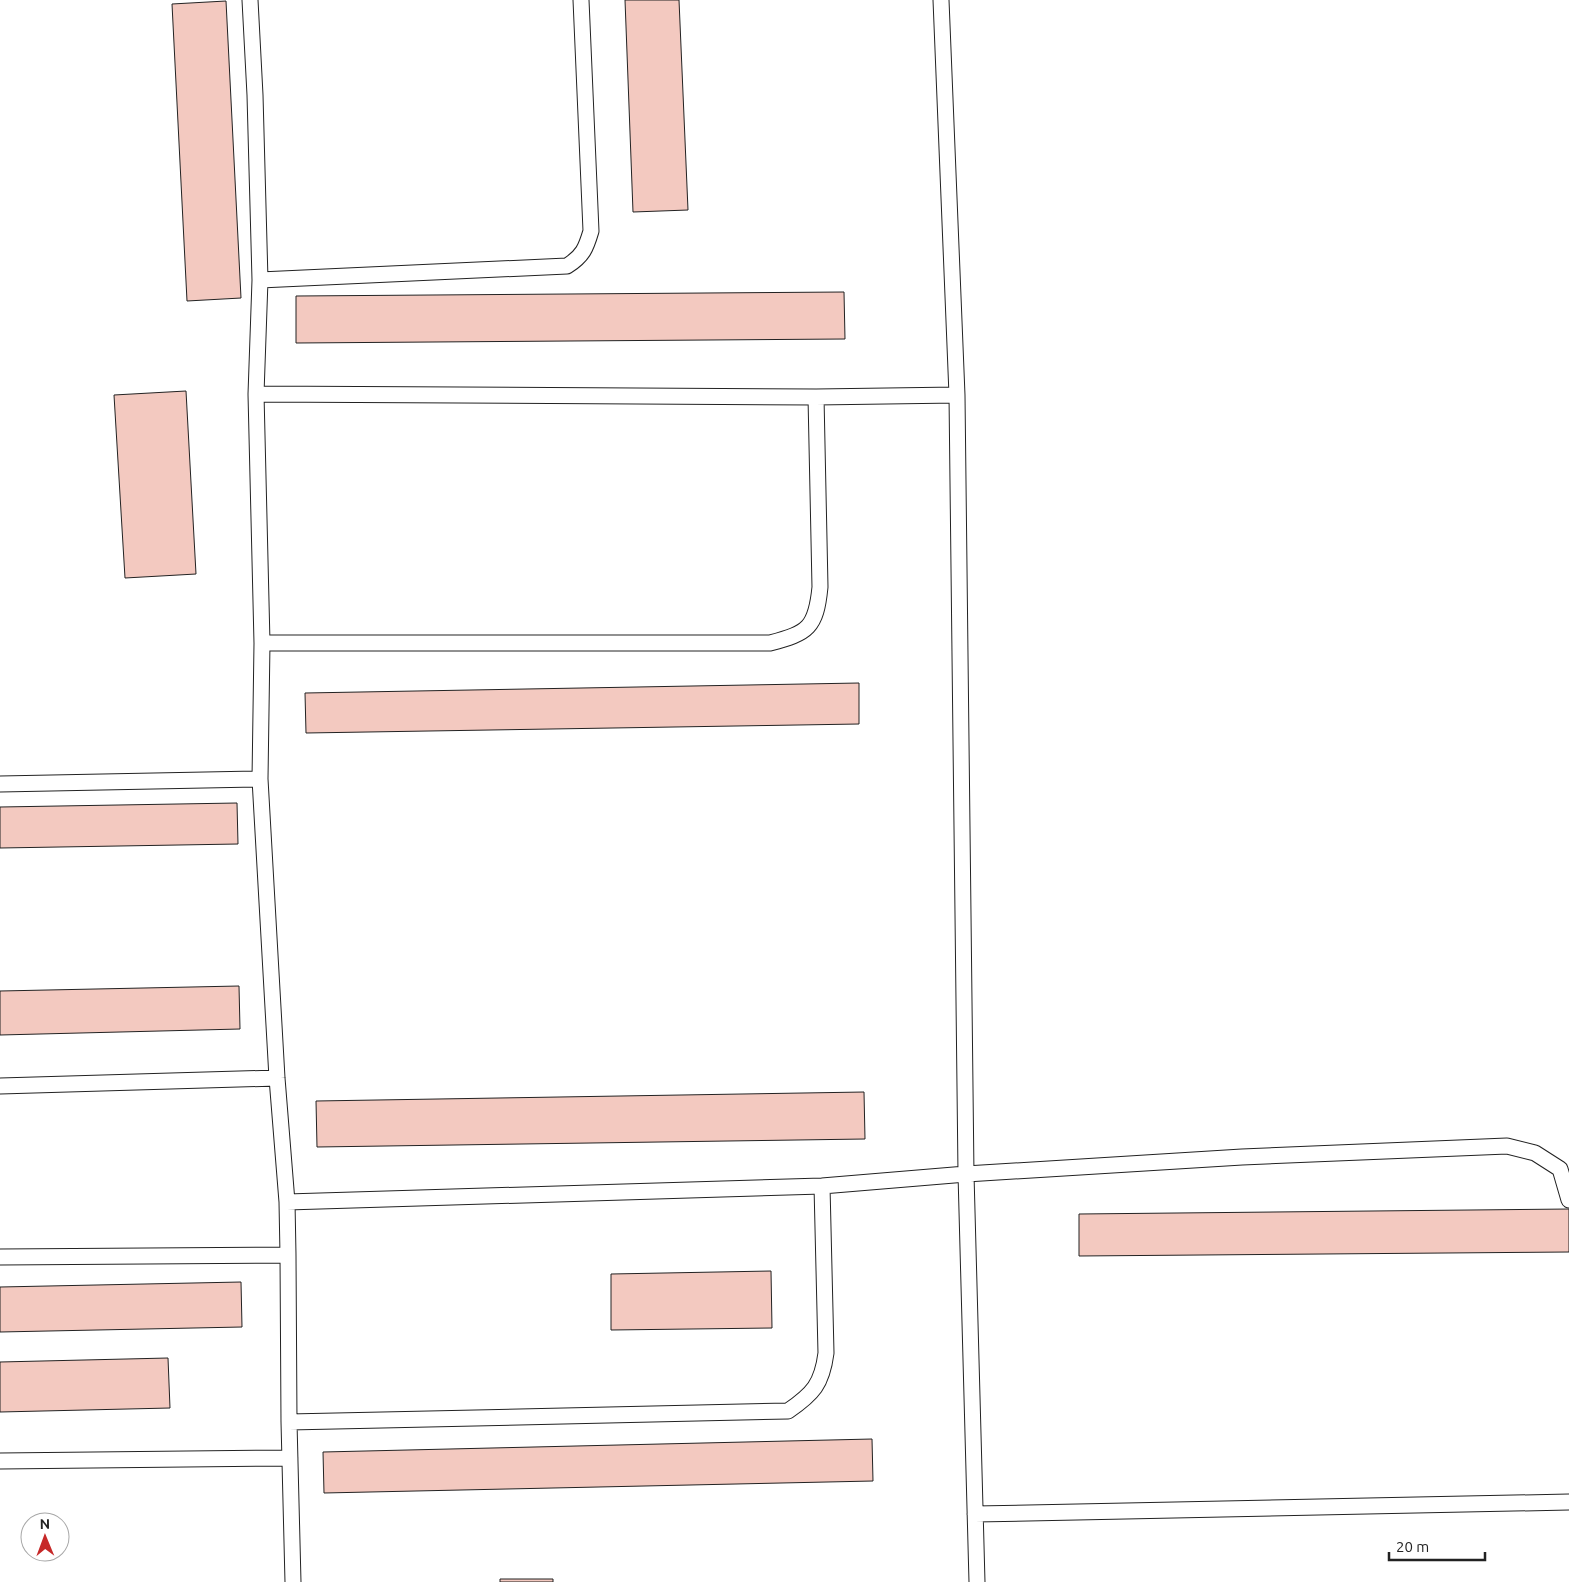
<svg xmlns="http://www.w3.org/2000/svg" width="1569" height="1582" font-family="Ubuntu,sans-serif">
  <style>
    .building { fill: #f3c9c0; stroke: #222 }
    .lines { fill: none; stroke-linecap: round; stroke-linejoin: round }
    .service-casing { stroke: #222; stroke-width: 17 }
    .service { stroke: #fff; stroke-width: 15 }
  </style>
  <rect width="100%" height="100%" fill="#fff"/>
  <path class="building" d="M625,0h54l9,210 -55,2z
    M226,1l15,297 -54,3 -15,-297z
    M844,292l1,47 -549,4v-47z
    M186,391l10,183 -71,4 -11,-183z
    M859,683v41l-553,9 -1,-40z
    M237,803l1,41 -238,4v-41z
    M239,986l1,43 -240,6v-44z
    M864,1092l1,47 -548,8 -1,-46z
    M1569,1209v43l-490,4v-42z
    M771,1271l1,57 -161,2v-56z
    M241,1282l1,45 -242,5v-45z
    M168,1358l2,50 -170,4v-50z
    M872,1439l1,42 -549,12 -1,-41z
    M500,1579h53v3h-53z"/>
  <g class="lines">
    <defs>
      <path id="service" d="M941,0l16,395 9,779 11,408
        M260,280l307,-14c16,-10 19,-18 24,-35l-10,-231
        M256,394l560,3 141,-2
        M262,643h508c38,-10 46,-15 50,-56l-4,-190
        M0,784l260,-5
        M0,1086l277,-8
        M287,1202l535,-16 144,-12 276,-17 265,-11 28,7 25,16 9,31
        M288,1255l1,167 4,160
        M0,1257l288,-2 -1,-53 -10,-124 -17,-299 2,-136 -6,-249 4,-114 -5,-185 -5,-95
        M289,1422l499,-11c25,-17 34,-27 38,-58l-4,-167
        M0,1461l290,-3
        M975,1514l594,-12"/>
    </defs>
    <use href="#service" class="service-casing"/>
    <use href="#service" class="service"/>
  </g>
  <g transform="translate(45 1537) rotate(359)"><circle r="24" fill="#ffffff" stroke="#a7a7a7"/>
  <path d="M0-4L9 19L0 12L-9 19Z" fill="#c62828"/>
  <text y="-8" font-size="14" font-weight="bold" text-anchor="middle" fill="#222222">N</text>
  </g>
  <path d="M1389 1552v8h96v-8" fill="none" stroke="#222222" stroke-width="2.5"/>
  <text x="1396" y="1552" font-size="15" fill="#222222" stroke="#ffffff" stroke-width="4" paint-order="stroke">20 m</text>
</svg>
